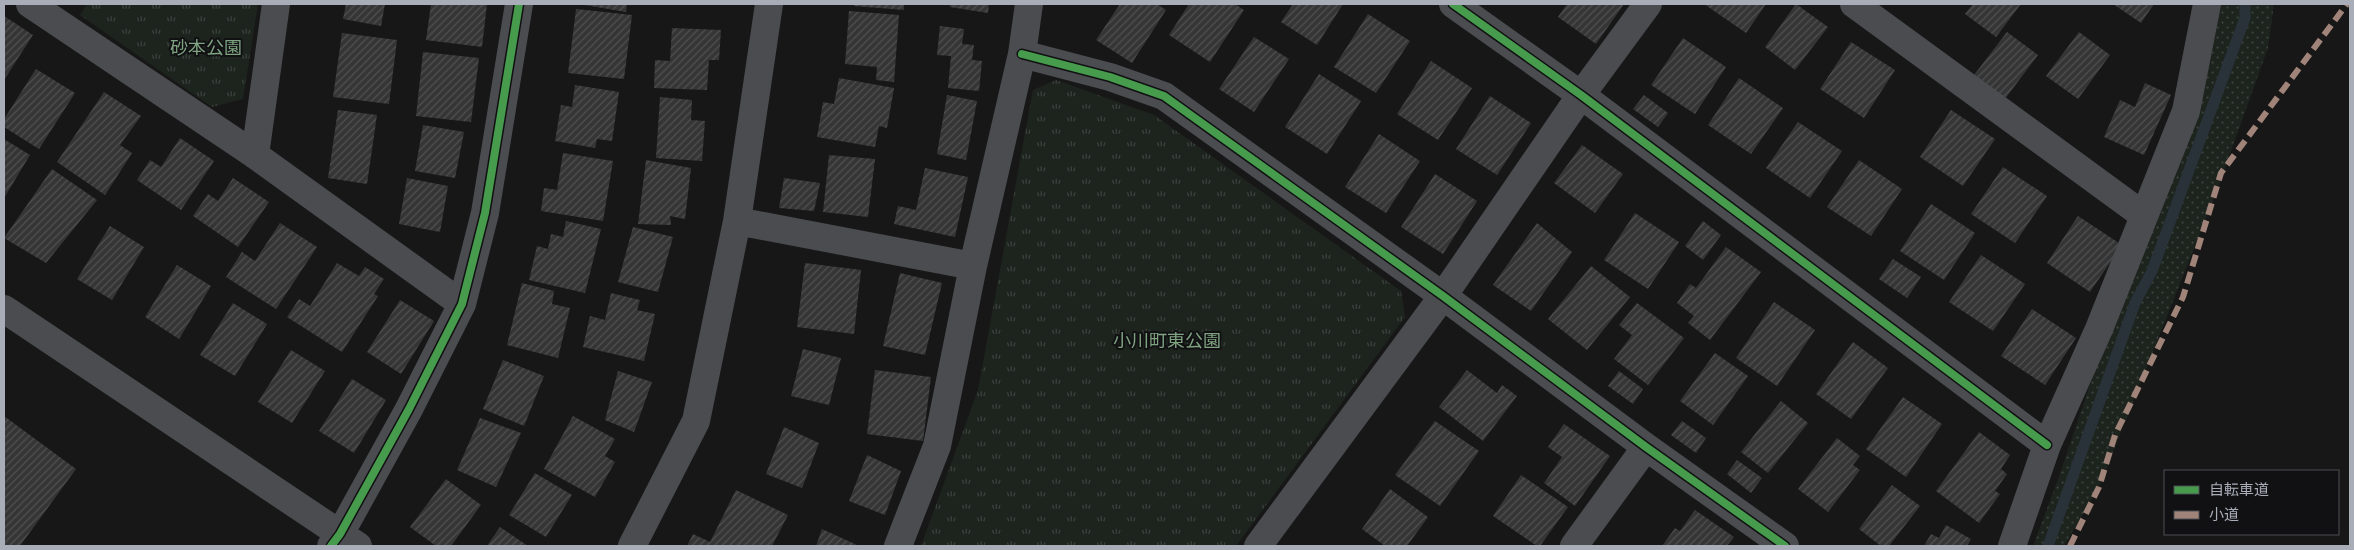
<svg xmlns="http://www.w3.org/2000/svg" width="2354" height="550" font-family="Arial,'Noto Sans JP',sans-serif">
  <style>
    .grass { fill: url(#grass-dots) }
    .park { fill: url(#park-tufts) }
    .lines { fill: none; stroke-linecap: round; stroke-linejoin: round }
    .stream { stroke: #2a3239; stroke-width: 11 }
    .building { fill: url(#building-hatch) }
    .minor { stroke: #4b4c50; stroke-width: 28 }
    .quiet { stroke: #a18479; stroke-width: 6; stroke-dasharray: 12 6; stroke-linecap: butt }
    .cycleway-casing { stroke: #111113; stroke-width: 11 }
    .cycleway { stroke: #469c4c; stroke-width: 8 }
    .labels { text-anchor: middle; stroke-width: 4; stroke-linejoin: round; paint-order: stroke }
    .park-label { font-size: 18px; fill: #7fa381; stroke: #111113 }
  </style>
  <defs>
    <pattern id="grass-dots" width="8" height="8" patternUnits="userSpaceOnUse" patternTransform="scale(1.25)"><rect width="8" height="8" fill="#1d241e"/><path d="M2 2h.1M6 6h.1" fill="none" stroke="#3b413d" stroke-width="1.8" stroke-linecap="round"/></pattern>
    <pattern id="park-tufts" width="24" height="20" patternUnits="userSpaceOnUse" patternTransform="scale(1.25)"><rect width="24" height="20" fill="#1d241e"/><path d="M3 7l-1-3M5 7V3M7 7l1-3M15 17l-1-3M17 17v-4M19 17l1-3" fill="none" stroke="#3b413d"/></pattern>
    <pattern id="building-hatch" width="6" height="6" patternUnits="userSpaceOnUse" patternTransform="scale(1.25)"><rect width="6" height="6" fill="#353536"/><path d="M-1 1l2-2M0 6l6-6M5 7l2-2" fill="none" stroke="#4f5051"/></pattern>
  </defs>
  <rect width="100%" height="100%" fill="#171717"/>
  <path class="grass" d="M2207,4h67l-6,44 -54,150 -115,289 -35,59h-31l27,-72 100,-299z"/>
  <path class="park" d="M87,4h171l-15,95 -31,8 -132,-92z
    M1056,80l98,35 247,176 4,26 -169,229h-315l57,-156 55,-300z"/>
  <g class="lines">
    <path class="stream" d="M2048,546l87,-243 17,-32 93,-253v-14"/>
  </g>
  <path class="building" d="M346,4h39l-4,22 -38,-7z
    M431,4h56l-5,43 -56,-7z
    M579,4h48l-1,8z
    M854,4h50v6l-50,-4z
    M950,4h39l-1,9 -38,-6z
    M1120,4h37l9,6 -34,53 -36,-23z
    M1189,4h46l9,6 -34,52 -41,-27z
    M1293,4h50l-26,41 -36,-23z
    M1567,4h57l-28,40 -38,-27z
    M1704,4h62l-20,29z
    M1796,4l32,23 -33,43 -30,-23z
    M1973,4h48l-25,33 -31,-23z
    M2113,4h41l-13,19z
    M576,9l56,6 -8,64 -56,-6z
    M849,11l50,4 -5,67 -18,-2 1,-13 -32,-3z
    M1368,14l42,27 -34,52 -42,-26z
    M4,16l29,19 -29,45z
    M940,26l24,3 -2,15 12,1 -2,15 10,1 -3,30 -31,-3 3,-32 -14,-1z
    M672,28l49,2 -2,30h-10l-2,30 -53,-2 1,-28 15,1z
    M2007,32l31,23 -33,44 -31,-24z
    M2079,32l31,23 -32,44 -32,-23z
    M342,33l55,7 -8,64 -56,-7z
    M1254,37l35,22 -35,53 -35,-23z
    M1683,38l43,29 -31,47 -44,-29z
    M1851,42l44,28 -31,48 -44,-29z
    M423,52l56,6 -8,64 -55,-6z
    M1431,61l41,27 -34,52 -41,-26z
    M36,69l39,24 -36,56 -35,-22v-8z
    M1319,74l42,27 -34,53 -42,-27z
    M839,78l55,10 -7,40 -8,-2 -4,21 -58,-10 6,-35 11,2z
    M1739,78l44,30 -32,46 -43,-29z
    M2145,83l26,12 -27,60 -40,-18 16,-37 15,7z
    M575,85l44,7 -7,49 -15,-2 -2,9 -40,-7 6,-36 11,2z
    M104,92l37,24 -21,29 12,8 -27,42 -48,-33z
    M947,95l30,6 -11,59 -29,-6z
    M1644,95l24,18 -10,14 -25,-18z
    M1490,96l41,27 -34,52 -41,-26z
    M660,97l32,3 -1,20 14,1 -3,40 -46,-3z
    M338,110l39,5 -10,69 -39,-6z
    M1951,110l44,29 -32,47 -43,-29z
    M1798,122l44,29 -32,47 -44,-30z
    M423,125l41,7 -9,46 -40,-7z
    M1379,134l41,27 -34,52 -41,-26z
    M180,138l34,23 -33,49 -44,-30 13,-20 11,7z
    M4,139l26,16 -26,43z
    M1582,145l41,29 -28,39 -41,-30z
    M563,153l50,8 -10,60 -62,-10 3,-23 13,2z
    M829,155l46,4 -7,58 -45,-5z
    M646,160l45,8 -6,51 -15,-3 1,9 -33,-1z
    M1859,160l43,29 -31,47 -44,-29z
    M2003,167l44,29 -32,47 -44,-29z
    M925,168l43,9 -13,60 -61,-13 4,-18 18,4z
    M52,169l45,31 -51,63 -42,-25z
    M1435,174l42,27 -34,53 -42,-27z
    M233,178l36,24 -31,45 -45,-31 15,-22 10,7z
    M407,178l41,8 -8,46 -41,-8z
    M784,178l36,5 -6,28 -35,-3z
    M1931,204l44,29 -31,47 -44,-29z
    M1635,213l44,29 -31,47 -44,-29z
    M2078,216l44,29 -32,47 -43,-29z
    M566,221l35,8 -16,64 -56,-13 8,-34 11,3 3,-15 12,3z
    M1703,221l18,14 -18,25 -18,-14z
    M280,223l37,24 -41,62 -50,-32 16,-25 13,9z
    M1537,223l35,29 -41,59 -38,-26z
    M110,226l34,21 -32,53 -35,-21z
    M633,227l40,10 -15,55 -40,-10z
    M1726,247l35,25 -51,68 -22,-17 6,-7 -17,-13 13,-19 6,4z
    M1981,255l44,29 -32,47 -44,-29z
    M1893,259l28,18 -14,21 -28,-19z
    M337,263l22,13 6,-9 19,12 -10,15 4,2 -36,56 -55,-35 12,-18 11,7z
    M805,263l56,7 -7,64 -57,-7z
    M177,265l34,21 -32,53 -34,-22z
    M1591,266l39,31 -43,53 -39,-31z
    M900,273l42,10 -17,72 -42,-9z
    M522,283l32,8 -2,13 18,4 -12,50 -51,-13z
    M611,293l29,7 -3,10 18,4 -11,47 -61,-14 7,-31 15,4z
    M400,300l34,21 -33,53 -34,-22z
    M1774,302l41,28 -38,56 -41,-28z
    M233,303l34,21 -32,52 -35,-21z
    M1637,303l47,35 -36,47 -34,-26 18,-24 -13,-10z
    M2032,309l44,29 -31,47 -44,-29z
    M1853,342l35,26 -37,51 -35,-25z
    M803,349l38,9 -12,47 -38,-9z
    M291,350l34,21 -33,52 -34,-21z
    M1715,353l33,23 -35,49 -33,-24z
    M503,360l41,16 -20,50 -41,-17z
    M875,370l56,7 -8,64 -56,-7z
    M1467,370l30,23 5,-8 15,11 -34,45 -44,-34z
    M618,371l34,11 -18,50 -29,-12z
    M1619,371l24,18 -10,15 -25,-18z
    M352,379l34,21 -32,53 -35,-22z
    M1903,397l39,27 -36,53 -40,-28z
    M1781,401l27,22 -40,50 -27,-21z
    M4,416l72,53 -56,77h-16z
    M573,416l42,23 -10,17 10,6 -20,35 -51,-28z
    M480,418l41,15 -25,54 -39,-17z
    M1435,421l44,30 -39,55 -45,-31z
    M1682,421l24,17 -10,15 -25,-18z
    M1564,424l46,32 -35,50 -31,-23 18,-26 -14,-10z
    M784,427l35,16 -17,45 -36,-14z
    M1979,432l31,23 -9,14 6,5 -12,17 5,3 -21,29 -43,-32z
    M1837,438l23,18 -7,9 7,5 -32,42 -30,-23z
    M867,455l34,16 -16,44 -36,-14z
    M1737,460l25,18 -11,15 -24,-19z
    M535,473l37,22 -26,42 -37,-22z
    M1521,475l47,32 -28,39h-3l-44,-30z
    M446,479l35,26 -30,41h-15l-26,-19z
    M1892,485l28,21 -31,40h-8l-22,-17z
    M1390,489l38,28 -21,29h-22l-23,-17z
    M736,490l52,25 -16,31h-85l6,-12 17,8z
    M1695,510l39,27 -7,9h-65l13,-18 5,3z
    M1946,525l25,14 -4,7h-43l7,-12 8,4z
    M500,527l28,19h-41z
    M822,529l35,16 -1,1h-40z"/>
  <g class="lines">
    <path class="minor" d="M30,4l225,151 207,149
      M1453,4l128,91 466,350
      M1854,4l289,211
      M1022,54l88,23 54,19 279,200 203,151 139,99
      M255,155l21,-151
      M737,221l236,45
      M4,309l354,237
      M331,546l9,-12 69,-125 53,-105 23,-91 34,-209
      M632,546l64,-125 41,-200 32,-217
      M898,546l39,-100 36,-180 49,-212 7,-50
      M1258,546l185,-250 138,-201 67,-91
      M1574,546l72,-99
      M2012,546l35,-101 52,-116 87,-218 21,-107"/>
    <path class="quiet" d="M2070,546l29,-59 16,-52 68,-138 38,-124 126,-169"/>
    <defs>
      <path id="cycleway" d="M1453,4l128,91 466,350
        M1022,54l88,23 54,19 279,200 203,151 139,99
        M331,546l9,-12 69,-125 53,-105 23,-91 34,-209"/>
    </defs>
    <use href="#cycleway" class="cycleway-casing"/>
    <use href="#cycleway" class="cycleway"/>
  </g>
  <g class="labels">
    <g class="park-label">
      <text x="206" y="54">砂本公園</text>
      <text x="1167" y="347">小川町東公園</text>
    </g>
  </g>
  <rect width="2354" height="550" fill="none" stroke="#a8adb8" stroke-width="10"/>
  <rect x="2164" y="470" width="175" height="65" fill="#111113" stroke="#4d4f55"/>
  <rect x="2174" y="486" width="25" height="8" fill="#469c4c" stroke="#4d4f55"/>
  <text x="2209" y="495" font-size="15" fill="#a8adb8">自転車道</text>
  <rect x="2174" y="511" width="25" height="8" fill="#a18479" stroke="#4d4f55"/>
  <text x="2209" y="520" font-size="15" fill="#a8adb8">小道</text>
</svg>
